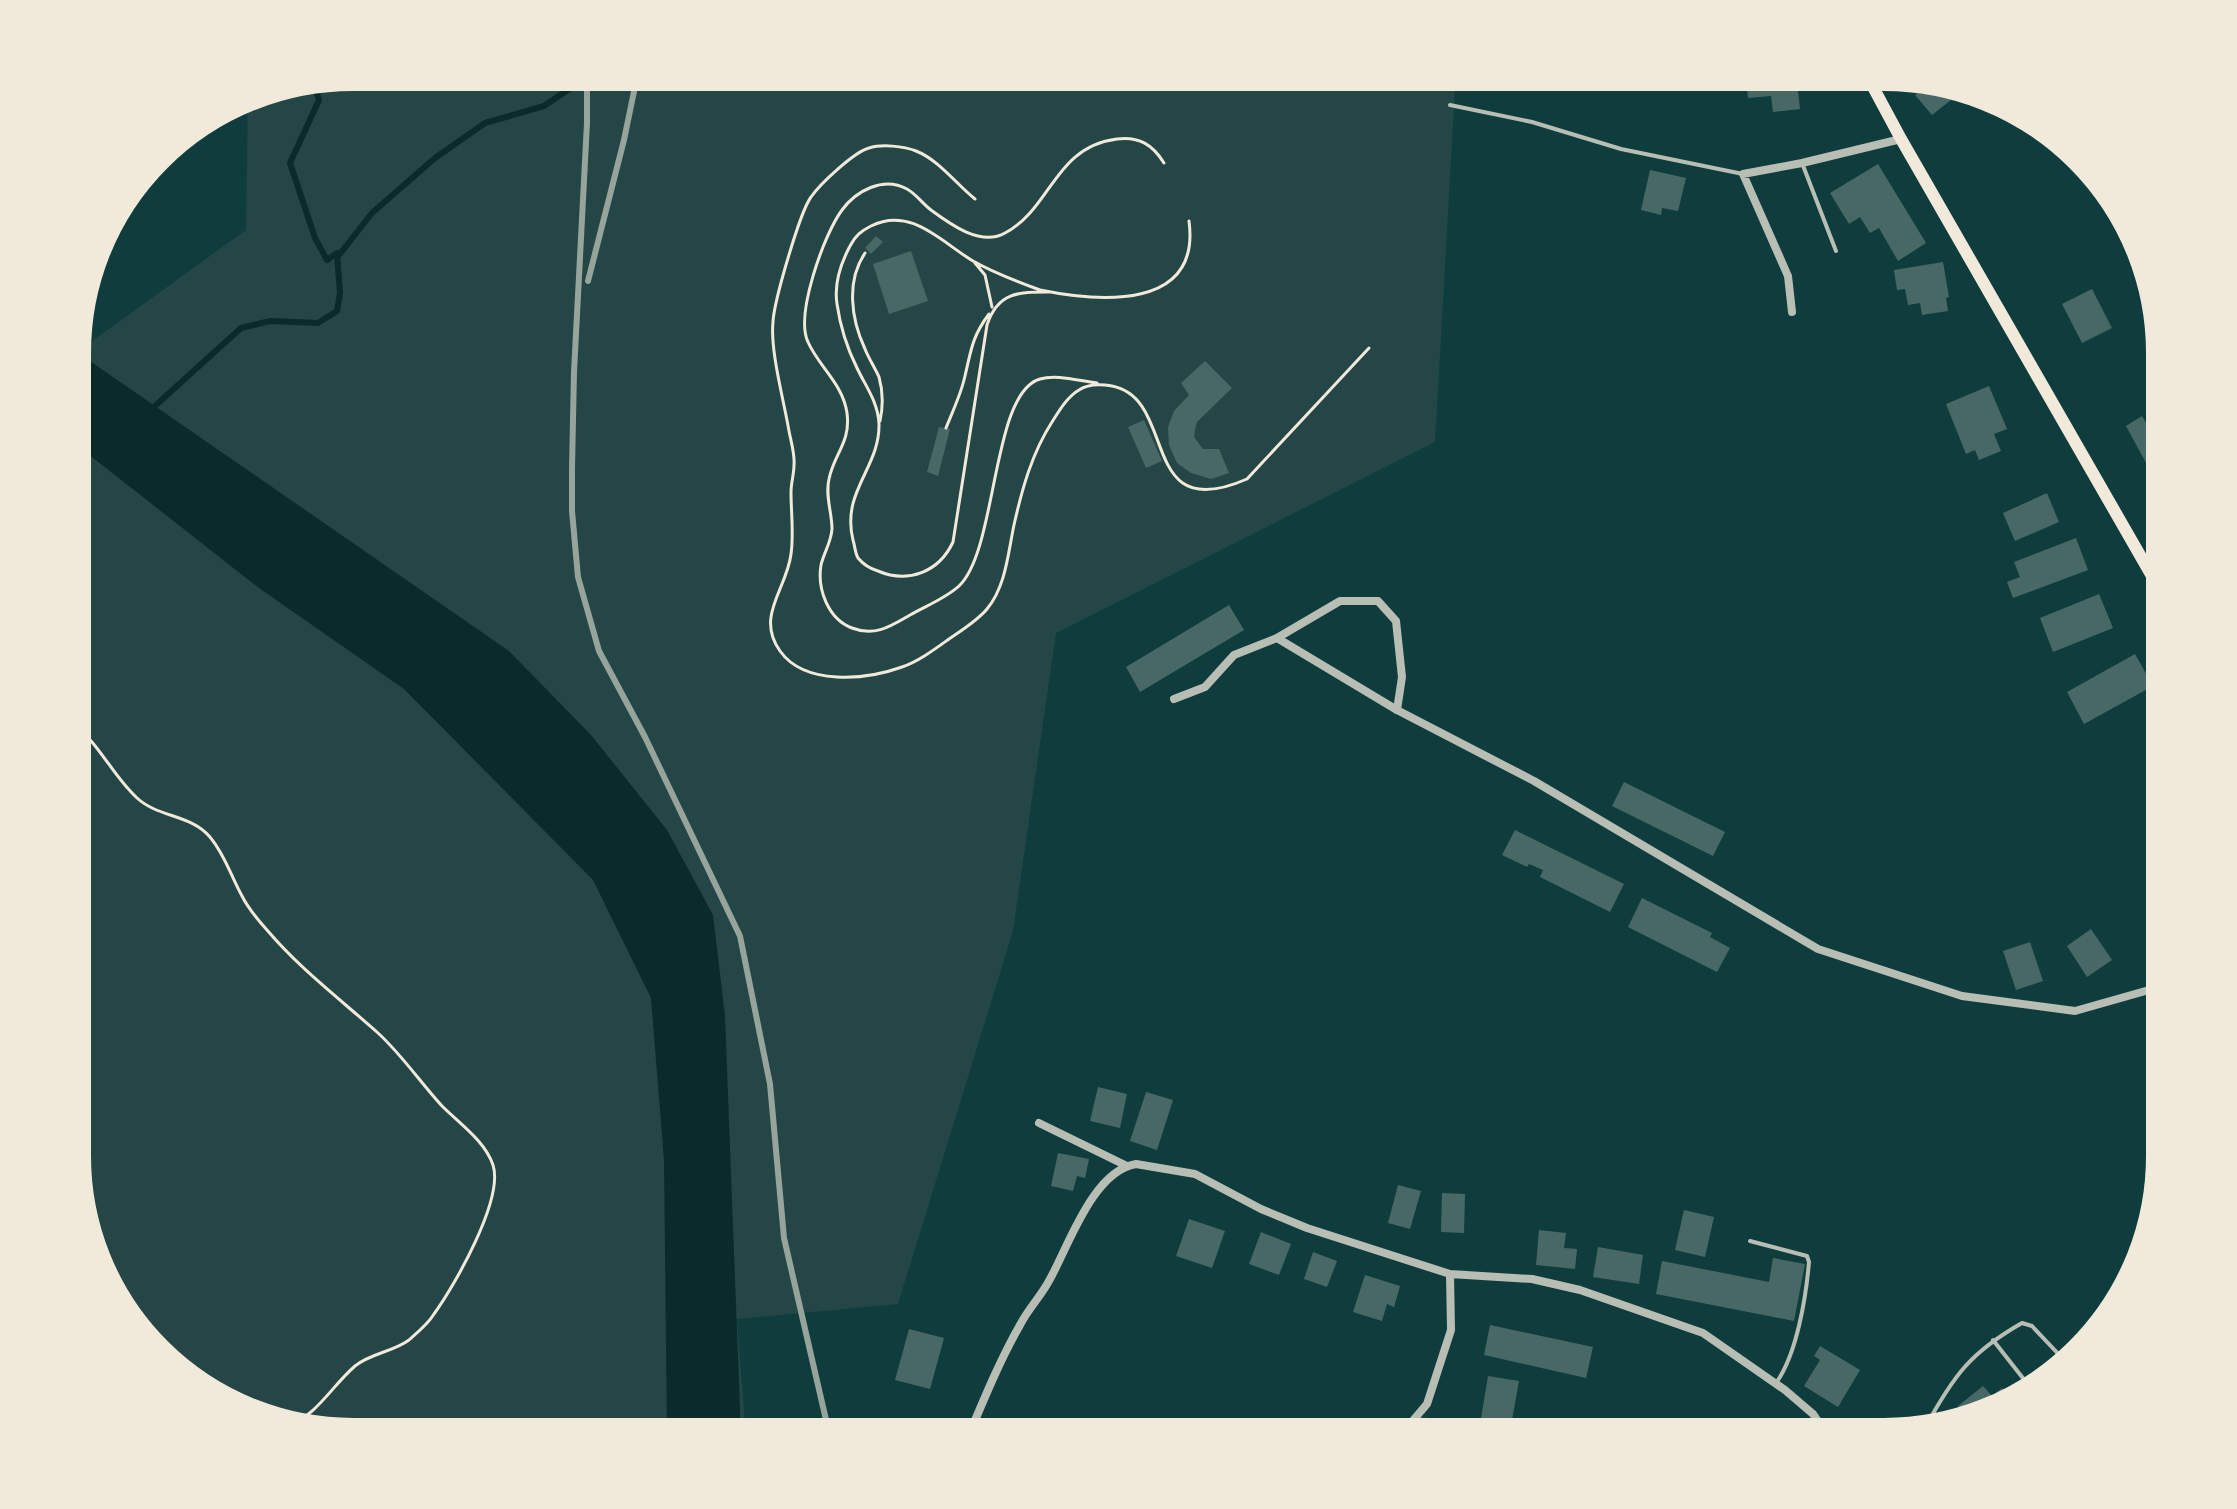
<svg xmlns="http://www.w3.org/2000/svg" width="2237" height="1509" font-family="Signika,sans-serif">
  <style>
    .green { fill: #244646 }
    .water { fill: #0a2a2b }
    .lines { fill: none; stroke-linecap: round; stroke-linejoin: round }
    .stream { stroke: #0a2a2b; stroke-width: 6 }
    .building { fill: #486865 }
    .path { stroke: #f1e9da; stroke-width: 3 }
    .service { stroke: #b8beb3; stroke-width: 4 }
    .minor { stroke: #b8beb3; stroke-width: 8 }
    .secondary { stroke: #f1e9da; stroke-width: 12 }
    .rail { stroke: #97a49c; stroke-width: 6 }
    .rim { fill: none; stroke: #f1e9da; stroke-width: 10 }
  </style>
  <rect width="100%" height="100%" fill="#0f3d3e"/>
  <path class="green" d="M353,72h1103l-21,370 -379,191 -43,298 -115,373 -161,15 9,118h-393l-90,-15 -66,-33 -87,-92 -36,-105v-853l14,5 158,-114 2,-137z
    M1420,1416l93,21h-99z"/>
  <path class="water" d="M74,350l435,301 82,84 76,95 46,85 12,101 16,421h-74l-3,-277 -13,-162 -58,-118 -189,-191 -145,-101 -185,-145z"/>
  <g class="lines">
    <path class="stream" d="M313,80l6,20 -29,63 25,75 12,22 10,-7 2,2 33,-42 63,-55 50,-35 59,-17 34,-23
      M156,405l85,-77 29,-7 48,2 19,-12 3,-18 -3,-40"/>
  </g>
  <path class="building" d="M1796,73l4,36 -27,3 -2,-16 -23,2 -2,-20z
    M1933,80l18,20 -19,15 -17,-20z
    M1878,164l48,79 -28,18 -19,-33 -9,5 -10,-16 -11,7 -19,-31z
    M1650,170l36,8 -8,33 -16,-3 -1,7 -20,-5z
    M876,236l7,6 -12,12 -6,-6z
    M911,251l17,50 -39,13 -16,-50z
    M1943,262l6,35 -3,1 2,13 -26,4 -2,-12 -12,2 -3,-16 -8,1 -3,-20z
    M2092,289l20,39 -30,15 -20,-39z
    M1205,361l27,27 -35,34 -2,8 -1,7 9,12h16l10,24 -18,6 -20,-6 -14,-10 -8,-18 -1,-18 6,-16 15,-16 -8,-12z
    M1989,386l18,43 -13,5 7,17 -22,9 -4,-10 -9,4 -20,-50z
    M2164,414v41l-5,3 5,9 -12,7 -26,-48 16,-10 5,8z
    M1144,420l18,41 -16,7 -18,-41z
    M939,427l11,2 -12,47 -11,-4z
    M2047,493l12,29 -44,19 -12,-28z
    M2076,538l12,32 -75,28 -6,-16 13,-5 -6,-15z
    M2099,594l14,34 -60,24 -13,-34z
    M1229,605l15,25 -104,62 -14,-25z
    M2135,654l18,32 -69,38 -17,-32z
    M2164,746v16l-8,-8z
    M1624,782l101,50 -12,24 -101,-50z
    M1515,830l109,54 -14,28 -70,-35 3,-7 -14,-6 -2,3 -25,-12z
    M1642,898l70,35 -2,4 20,11 -13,24 -89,-45z
    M2091,929l21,31 -25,17 -20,-31z
    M2030,942l13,39 -27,9 -13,-39z
    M1098,1087l29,7 -7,34 -30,-7z
    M1146,1092l27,8 -16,50 -27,-9z
    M1058,1153l31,6 -4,19 -8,-2 -4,15 -22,-5z
    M1398,1185l23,6 -11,38 -22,-6z
    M1442,1193l23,1 -1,39 -23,-1z
    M1684,1210l30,7 -9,40 -30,-7z
    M1189,1219l36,12 -13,37 -36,-12z
    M1539,1230l27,3 -2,15 13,1 -2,20 -39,-4z
    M1261,1232l30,12 -12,31 -30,-11z
    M1598,1247l45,8 -4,29 -46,-7z
    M1313,1252l24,9 -10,26 -23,-8z
    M1773,1258l32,6 -11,57 -138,-27 6,-33 107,21z
    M1365,1275l35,11 -6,21 -7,-3 -5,17 -29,-9z
    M1490,1325l103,22 -7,31 -102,-23z
    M909,1329l35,9 -14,51 -35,-9z
    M1820,1346l40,24 -22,37 -34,-21 16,-26 -6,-4z
    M1488,1376l31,5 -9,50 -30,-6z
    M1983,1386l9,10 10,-8 11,15 -46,14 -9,-11z"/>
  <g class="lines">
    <path class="path" d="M975,199c-19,-15 -36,-39 -59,-48 -12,-5 -35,-7 -47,-3 -15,4 -49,36 -58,49 -11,15 -37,104 -38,125 -3,29 11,79 16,109 2,11 6,23 5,34 0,9 -3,18 -3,27 0,21 3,42 0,62 -4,35 -36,62 -11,97 25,35 86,29 122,16 17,-6 33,-18 47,-28 13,-9 28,-18 38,-30 19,-23 21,-56 27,-84 8,-36 18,-72 38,-103 7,-11 15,-25 27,-32 9,-6 22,-6 33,-4 67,13 25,141 135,93l122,-131
      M865,253c-19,28 -14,66 0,96 4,10 10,19 14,28 4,14 4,30 1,44
      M975,263l10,12 7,32
      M1051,292c-31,0 -53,-1 -64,33l-34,217c-14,30 -45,42 -75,29 -7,-2 -15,-7 -20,-13 -3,-5 -3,-12 -5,-18 -12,-49 27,-72 26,-116 -1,-22 -13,-37 -22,-56 -9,-18 -17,-43 -20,-64 -3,-19 4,-41 13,-58 5,-10 11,-15 21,-20 40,-20 70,16 102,35 21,12 45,21 67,29 59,12 161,21 149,-69
      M1097,383c-18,-2 -40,-9 -57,-4 -49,14 -42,170 -81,207 -13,12 -33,20 -49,29 -19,11 -35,22 -58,13 -24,-9 -35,-39 -31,-63 3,-13 10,-22 11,-36 0,-17 -7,-33 -3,-50 5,-25 22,-37 18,-66 -4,-29 -28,-46 -39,-71 -13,-27 16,-108 34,-132 14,-19 41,-34 65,-21 9,5 16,15 24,21 19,14 50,37 74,23 47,-25 49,-86 112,-94 22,-3 36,6 47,24
      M946,428c6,-15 14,-32 18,-48 7,-28 7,-42 25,-66
      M74,724c26,21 39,52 63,74 22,20 53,16 73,39 15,18 21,39 32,59 6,12 16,24 25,34 33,39 73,69 111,103 24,22 42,49 64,73 17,17 43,35 51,59 11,34 -38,120 -59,149 -6,10 -16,18 -25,26 -16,12 -38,13 -54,26 -24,21 -37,48 -67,60"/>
    <path class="service" d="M1450,105l82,17 89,27 122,25
      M1802,163l34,88
      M1750,1241l57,15 2,6c-3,35 -12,92 -33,121
      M1993,1340l40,51
      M1926,1426c28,-51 45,-74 96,-103l10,3 33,35
      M1904,1436l22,-10 6,1"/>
    <path class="minor" d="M1792,312l-4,-36 -45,-102 59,-11 99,-24
      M1277,638l120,72 137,71 284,168 144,47 113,15 74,-21 15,-11
      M1174,699l31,-12 29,-32 43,-17 63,-37h38l18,20 6,56 -5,33
      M1039,1123l88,43
      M968,1437c16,-38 32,-77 52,-112 8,-16 22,-30 30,-46 19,-34 43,-108 86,-115l59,10 66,35 46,19 143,46 82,5 48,11 123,43 82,57 28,24 15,22
      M1399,1437l28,-33 24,-74 -1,-56"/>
    <path class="secondary" d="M1865,72l36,67 263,458"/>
    <path class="rail" d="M587,72v51l-13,249 -2,96v43l6,66 21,74 46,86 95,199 30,148 14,154 46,199
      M588,281l36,-141 14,-68"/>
  </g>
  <path d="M0 0H2237V1509H0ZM353 86H1884A267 267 0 0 1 2151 353V1156A267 267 0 0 1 1884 1423H353A267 267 0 0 1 86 1156V353A267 267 0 0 1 353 86Z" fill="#f1e9da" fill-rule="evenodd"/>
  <path class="rim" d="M353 86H1884A267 267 0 0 1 2151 353V1156A267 267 0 0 1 1884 1423H353A267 267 0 0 1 86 1156V353A267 267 0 0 1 353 86Z"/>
</svg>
